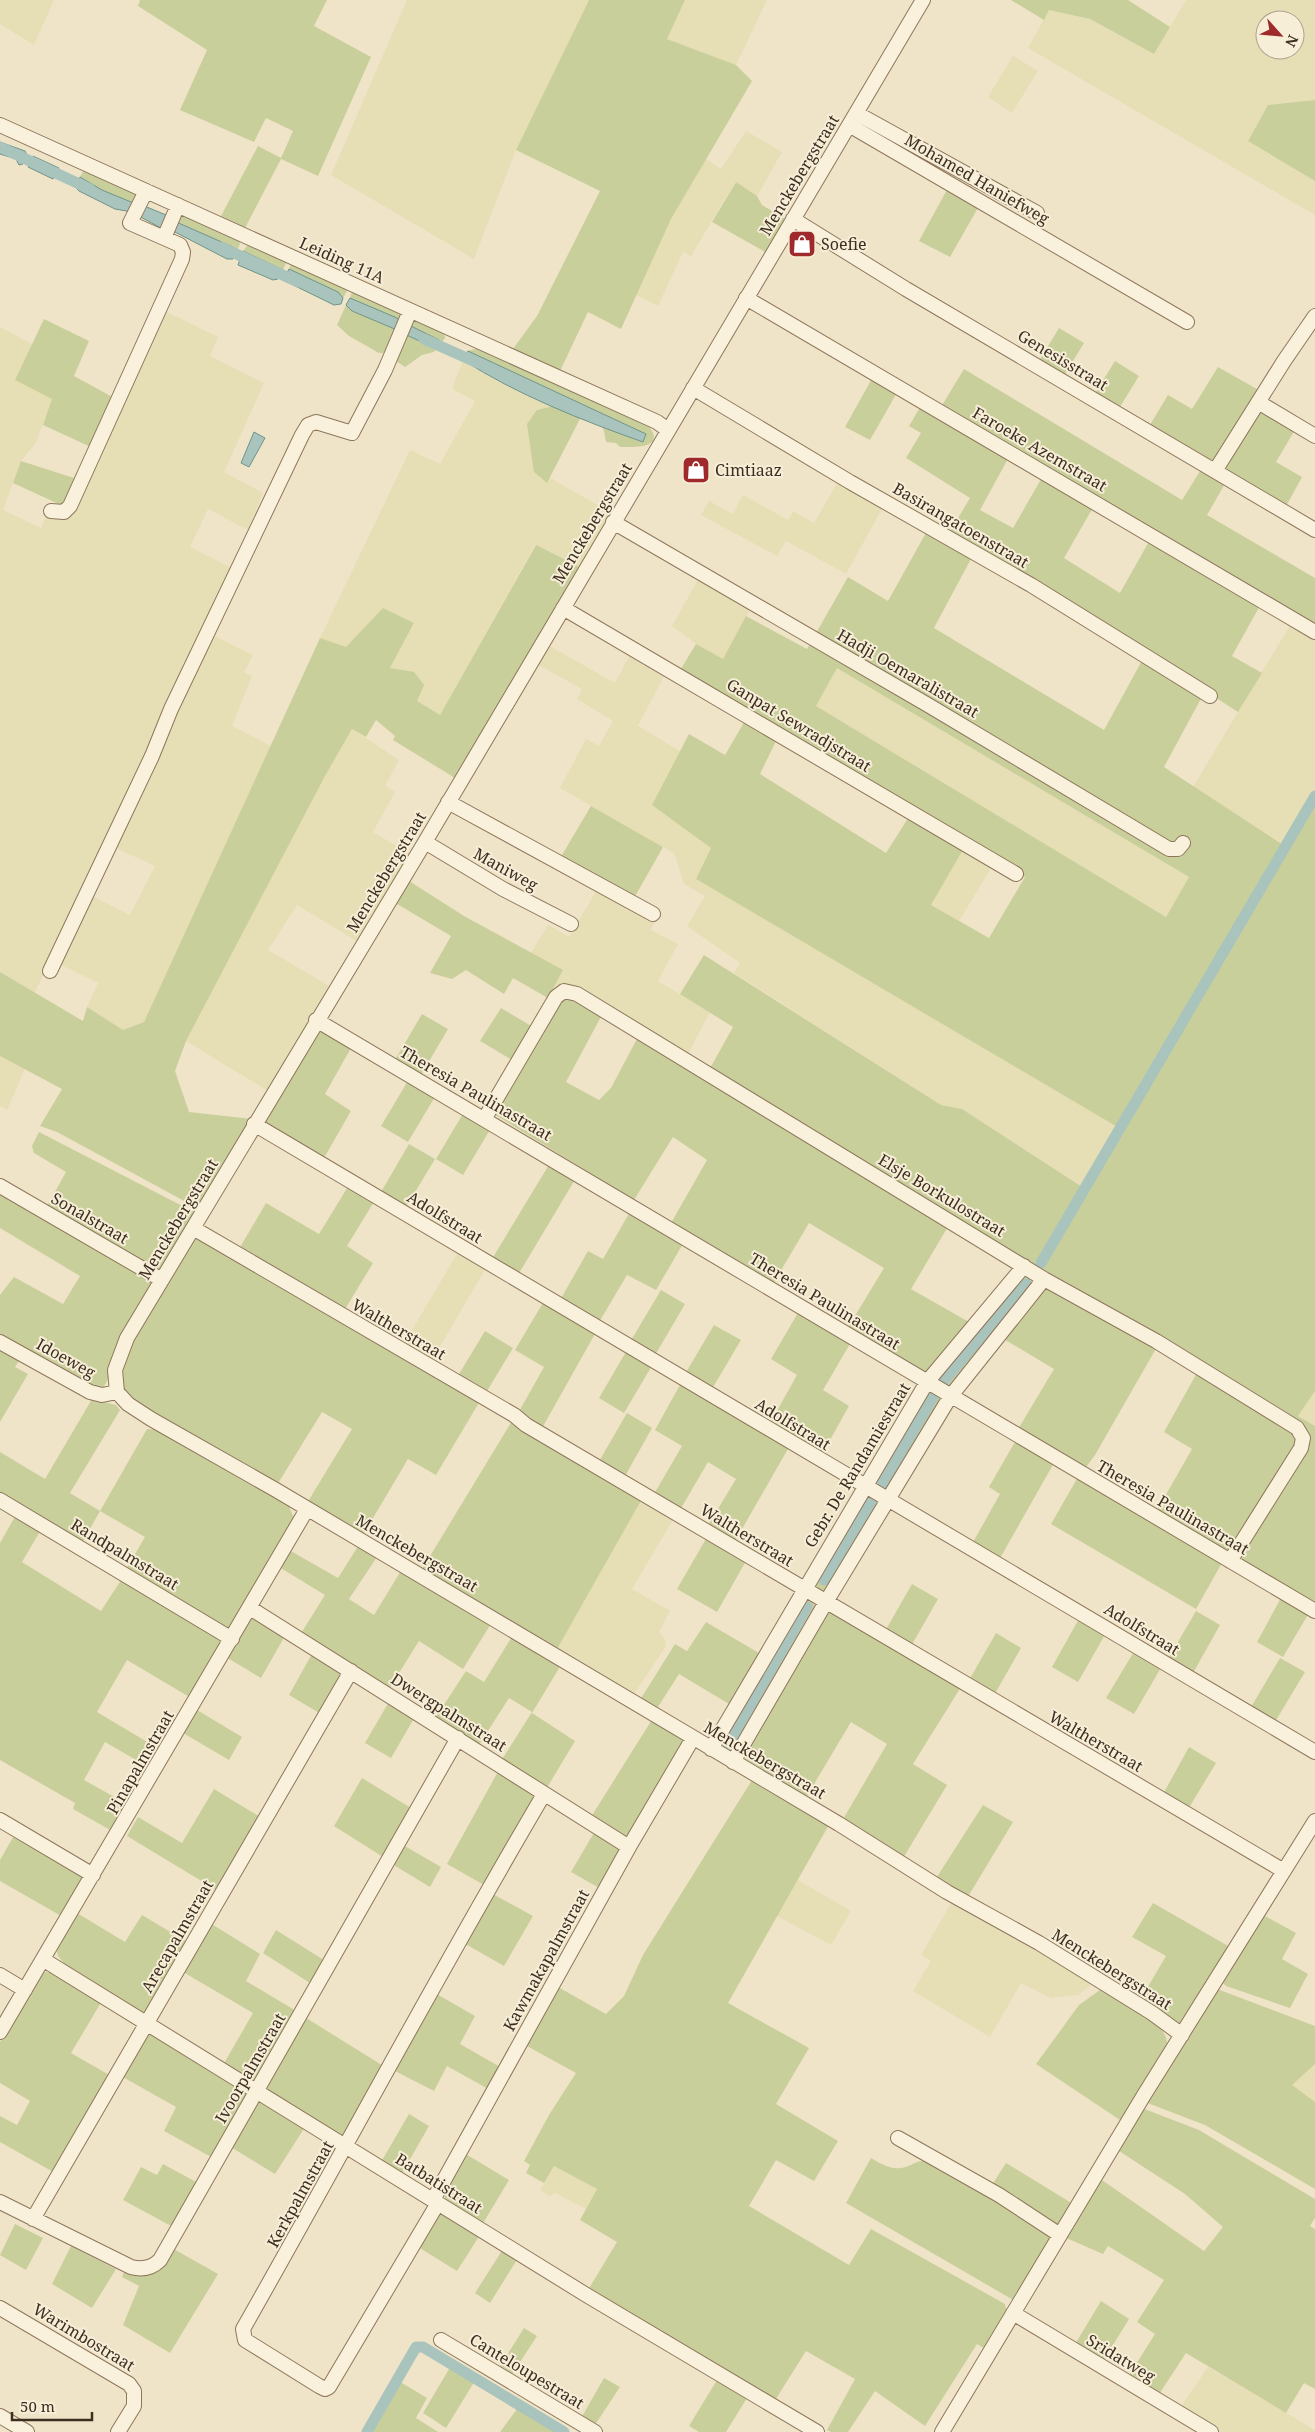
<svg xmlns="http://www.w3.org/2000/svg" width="1315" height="2432" font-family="'Noto Serif',serif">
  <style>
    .farmland { fill: #e6deb5; fill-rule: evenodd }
    .green { fill: #c9cf9b; fill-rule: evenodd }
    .water { fill: #a9c4bc; stroke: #6f938a }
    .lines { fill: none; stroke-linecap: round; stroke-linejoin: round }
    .canal { stroke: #a9c4bc; stroke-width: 11 }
    .minor-casing { stroke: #8d765c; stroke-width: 16 }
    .minor { stroke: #faf1dc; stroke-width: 14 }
    .labels { text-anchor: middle; stroke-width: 4; stroke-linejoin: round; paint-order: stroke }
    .street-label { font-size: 16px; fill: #3d2e20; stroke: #f7eed8 }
    .poi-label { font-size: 16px; fill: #3d2e20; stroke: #f7eed8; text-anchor: start }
  </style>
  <rect width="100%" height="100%" fill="#f0e4c8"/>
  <path class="farmland" d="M0,0h54l-20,45 -34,-21z
    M407,0h182l-73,150 -42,109 -143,-84z
    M685,0h82l-31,65 -69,-26z
    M1186,0h129v100l-47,5 -20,36 67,40v34l-287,-167 21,-38 41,9 64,35zM1265,20h30v30h-30z
    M1013,56l25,15 -26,42 -24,-16z
    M746,131l36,21 -25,44 -22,-14 -44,74 -8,-4 -25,54 -22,-11 35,-76 35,-60 15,10z
    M161,309l57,28 -8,19 54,27 -40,89 39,21 -15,37 -40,-21 -18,38 42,21 -69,139 -8,35 -121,252 -34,-22v-645l32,17 -16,36 37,19 -18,45 -14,17 -18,49 38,18 6,-13 10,4 10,-4z
    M463,360l16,10 74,36 -16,4 3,68 7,4 3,-4 62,35 -32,54 -45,-22 -95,170 -24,-14 -26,-33 24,-44 -31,-16 -37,40 -26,-10 90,-188 30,14 35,-63 -23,-12z
    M839,480l44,27 -37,67 -60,-33 -9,15 -76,-41 8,-14 24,13 10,-19 45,25 5,-9 21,12z
    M698,580l53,28 -28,51 -27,-15 -24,-18z
    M1292,622l23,14v160l-29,50 -93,-59z
    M207,632l46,23 -9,17 8,4 -20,50 39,20 -127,276 -21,8 -36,-23 11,-24 -41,-20 33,-68 40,20 25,-49 -41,-19z
    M546,644l69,39 16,-30 35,19 -28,54 42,25 -27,54 58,43 -15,31 423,249 -34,60 -123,-79 -21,-4 -207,-132 6,-10 -53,-37 18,-30 -21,-12 -10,-31 -114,-65 26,-49 13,7 14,-25 -36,-22 5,-10 -47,-26z
    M837,667l352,210 -23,40 -350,-211z
    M352,729l47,31 -14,26 10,6 -22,40 37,22 -52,88 -61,-37 -29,45 63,37 -63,104 -82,-50 139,-265z
    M964,848l29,17 -34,56 -28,-16z
    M598,888l57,32 -4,10 27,14 -20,37 52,31 -23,44 -110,-65 -29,7 -17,-45 17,-28 21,12z
    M0,1056l25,13 -18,41 -7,-4z
    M460,1249l27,17 -56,96 -28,-17z
    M1315,1391v35l-17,-10z
    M642,1499l32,19 -42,71 38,22 -11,21 6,7 1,7 -34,51 -76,-46z
    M798,1880l53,31 -20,34 -54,-29z
    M953,1900l141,83 -16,12 -27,3 -30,-15 -31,54 -77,-46 18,-30 -10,-6z
    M1315,2064v38l-24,-17z
    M554,2166l43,23 -11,20 -31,-16 -5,3 -10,-6z
    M1208,2367l107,63v2h-98l-38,-23z"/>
  <path class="green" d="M140,0h187l-13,26 57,31 -53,119 -37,-17 -36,69 -24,-12 37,-70 23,12 12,-27 -27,-13 -12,24 -74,-32 27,-60 -69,-44z
    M589,0h96l-18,39 69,26 16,16 -81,138 -50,110 -33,-17 -28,59 -47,-22 24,-33 63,-125 -84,-41z
    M1011,0h117l42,27 -16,27 -64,-35 -41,-9 -5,10z
    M1315,100v81l-67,-40 20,-36z
    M84,170l53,23 -1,11 -34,-14 -22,-13z
    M736,182l21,14 5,9 25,15 -20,33 -55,-31z
    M949,186l30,20 -29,51 -31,-16z
    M179,213h5l55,27 1,4 -3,7 -4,-4 -59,-26z
    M251,245l33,15 2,3 -3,7 -40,-19 4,-5z
    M291,264l55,24 1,3 -4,7 -5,-6 -49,-23z
    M352,292l49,21 2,6 -2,4 -51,-25z
    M346,305l6,6 45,19 -9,19 -5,4h-4l-30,-17 -12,-11z
    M411,317l33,15 1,6 -11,14 -12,3 -17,12 -12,-8 9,-26 33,15 4,-8 -32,-16z
    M44,319l45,22 -15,35 42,23 -23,49 -50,-23 9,-26 -37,-19z
    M1059,328l25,15 -20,33 -25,-15z
    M481,347l167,78c19,24 -13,22 -28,22l-4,-4 -10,-1 -3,-15 39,15 4,-8 -178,-83z
    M1115,361l24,15 -21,34 -24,-15z
    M1218,367l44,25 -48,70h-7l-59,-34 20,-33 24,14z
    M964,369l218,131 20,-32 24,14 -19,33 108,63v51l-374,-222z
    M874,375l25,14 -29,51 -25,-13z
    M922,404l88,51 -30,55 33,18 31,-54 51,30 -31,54 56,35 31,-55 111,64 -30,54 30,17 -24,39 -126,-81 -164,-96 22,-37 -64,-40 15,-25 -12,-7z
    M553,406l28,11 -34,66 -13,-11 -7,-48 10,-14z
    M1263,410l33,18 -20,34 26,15 -17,31 -64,-38 36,-59z
    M21,461l56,18 -14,27 -50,-23z
    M927,531l45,26 -38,71 170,102 40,-73 59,38 -39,72 121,79 30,-50v595l-17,25 17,10v180l-79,-47 70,-120 -597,-369 24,-43 -53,-33 24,-39 237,150 21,4 122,79 35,-60 -423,-249 15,-31 -59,-43 37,-71 36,21 21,-36 32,18 -18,37 126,79 24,-38 54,33 -33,57 58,33 36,-61 -168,-103 -178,-102 17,-28 27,15 23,-43 61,33 41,-72 40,24zM837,668l352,209 -23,40 -350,-211z
    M536,545l44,22 -125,211 -62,-38 2,-4 -19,-16 -10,17 -14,-8 -27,47 -139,265 -11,30 14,41 63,7 -53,90 -142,-77 -17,-6 22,-37 -62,-33v-84l83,49 4,-14 36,23 21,-8 176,-384 26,9 37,-39 31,15 -24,45 24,4 10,13 -7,16 23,14z
    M591,806l72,41 -30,53 -74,-40z
    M406,879l58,37 99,54 -15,28 -35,-20 -9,16 -38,-24 -14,9 -22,-6 21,-37 -59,-35z
    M566,994l37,19 -37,69 33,18 12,-12 28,-53 310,190 -38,64 58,33 -44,55 -78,-48 37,-61 -75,-45 -36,61 -102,-61 36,-63 -34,-23 -39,63 -142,-87z
    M501,1008l32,19 -19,34 -34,-20z
    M422,1014l26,15 -27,46 -26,-15z
    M318,1028l33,20 -26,46 26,17 -27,47 -59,-35 1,-7z
    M409,1079l27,16 -28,47 -27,-16z
    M464,1112l27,16 -28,47 -27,-16z
    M39,1132l157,81 -33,55 -7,4 -110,-64 20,-36 -32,-19 -2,-7z
    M409,1144l26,15 -29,48 -25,-15z
    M550,1163l26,15 -58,97 -26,-16z
    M349,1185l26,15 -28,46 26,17 -29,48 -105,-62 27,-46 53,31z
    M0,1190l156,90c-15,24 -33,49 -43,76 -4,10 -2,25 -11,32h-6l-96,-50v-43l14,-18 49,27 17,-28 -80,-48z
    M631,1210l53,32 -28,48 -29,-15 -29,49 -39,-22 29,-51 15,8z
    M198,1237l282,164 -44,74 -28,-16 -45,76 -56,-32 45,-74 -30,-17 -45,73 -139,-80 -14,-16 -3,-10 3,-26 69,-114z
    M1025,1270l13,9 -92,111 -13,-10z
    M1045,1284l112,63 -62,108 -11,15 -67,-39 37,-62 -52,-31z
    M661,1290l24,14 -31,53 -24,-15z
    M544,1301l52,31 -55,98 -24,-15 27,-48 -29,-17z
    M799,1311l52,31 -28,48 26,16 -28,50 -52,-31 28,-50 -26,-16z
    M714,1325l27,15 -29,49 -27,-15z
    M485,1331l28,17 -29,48 -28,-17z
    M0,1346l21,12 -6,9 13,7 -28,48z
    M627,1350l26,14 -29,49 -25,-15z
    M1198,1371l89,52 13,16 -70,115 -74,-42 36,-63 -28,-17z
    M681,1383l108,64 -55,96 -27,-16 29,-48 -28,-17 -28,48 -26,-16 28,-48 -27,-16z
    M933,1391l9,9 -56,93 -13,-7 55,-94z
    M92,1399l24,6 4,5 -50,83 30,18 47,-82 15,1 125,72 7,16 -66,116 -103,-63 20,-34 -45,-26 -19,34 -81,-48v-45l45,27z
    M627,1413l25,15 -28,50 -26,-15z
    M512,1421l130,78 -86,152 -135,-80z
    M1016,1440l38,23 -55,97 -27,-16 28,-50 -11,-7z
    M1078,1477l145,84 -27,48 -145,-85z
    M868,1494l10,6 2,6 -54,88 -14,-6z
    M17,1513l25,15 -20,34 79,49 22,-34 102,61 -34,60 -64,-38 -30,52 62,37 -11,18 -43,-25 -21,38 43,24 -15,27 -39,-22 2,-6 -75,-43v-217z
    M707,1537l39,24 -29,51 -40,-23z
    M360,1543l19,11 -30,45 25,16 28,-46 90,53 -29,47 -44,-28 -30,48 -89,-54 25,-40 -46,-28 10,-17 49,28z
    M912,1584l26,15 -28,49 -26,-15z
    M1282,1596l27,17 -26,44 -26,-15z
    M807,1598l10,9 -85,148 -13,-5 -1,-8z
    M829,1610l132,77 -48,77 34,21 -45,75 -60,-39 45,-77 -36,-22 -47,79 -62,-38 1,-11z
    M1196,1611l24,14 -27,48 -25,-14z
    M255,1617l31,17 -25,44 -35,-21 24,-38z
    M1080,1617l26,16 -28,49 -26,-15z
    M706,1622l53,31 -30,51 -50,-30 -23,36 -16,-10 35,-56 12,7z
    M996,1633l25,15 -28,49 -25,-15z
    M513,1635l48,30 -29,48 43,28 -30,50 -44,-30 31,-49 -23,-14 -30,47 -43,-28 30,-46 18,11z
    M1135,1650l27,16 -28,48 -28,-16z
    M313,1652l26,18 2,5 -20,39 -32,-19z
    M1280,1658l25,14 -30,50 -24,-15z
    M390,1700l26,15 -25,43 -26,-15z
    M197,1710l45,27 -13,23 -46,-27z
    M653,1718l30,21 1,5 -56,92h-5l-32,-19z
    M1189,1747l27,16 -29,48 -25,-15z
    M500,1768l35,26v5l-51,86 -37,-21z
    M362,1778l49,30 -28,49 -49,-31z
    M752,1780l78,43 -102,180 81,45 -33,56 62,37 -24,40 -38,-21 -27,46 100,59 22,-36 134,75 2,10 -22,35 -8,-5 -52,82 -50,-35 -27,41h-17l-4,-2 28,-51 -49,-28 -32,51 -186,-112 29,-48 -37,-22 17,-31 -43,-23 -10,17 -18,-10 4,-8 -6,-4 25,-46 27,-42 -51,-28 33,-58 48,27 18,-18 19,-41z
    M214,1789l46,28 -42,74 -91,-55 11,-19 44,26z
    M983,1805l30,17 -47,78 -31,-20z
    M595,1831l23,16 2,4 -19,38 -30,-17z
    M15,1834l69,45 -21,38 -63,-36v-21z
    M403,1845l38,22 -11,20 -38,-23z
    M491,1893l42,23 -29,50 -42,-24z
    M1153,1903l77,44 -48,77 -6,4 -37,-26 27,-46 -34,-19z
    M77,1913l48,29 17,-27 47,28 -42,70 -5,1 -75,-47 -9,-11 -1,-6z
    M1265,1916l31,17 -14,26 26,15 -18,34 -64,-22 -4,-4z
    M210,1923l50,31 -14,27 52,31 -42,69 -3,1 -30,-17 30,-52 -70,-41z
    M276,1930l51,32 -14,23 -50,-32z
    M44,1972l12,1 46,28 -31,52 40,23 -56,97 -55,-31v-26l17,9 13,-24 -30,-18v-41l40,-66z
    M1104,1987c19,13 66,35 63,60l-44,75 -87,-58 43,-59z
    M1217,1989l98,37v38l-23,21 23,17v87l-110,-64 -60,-23z
    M435,1993l40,23 -15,28 42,24 -12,22 -43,-24 -13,25 -41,-21z
    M303,2016l82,51 -42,70 -75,-46 -2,-5z
    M151,2032l98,61 -36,65 -49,-27 12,-24 -55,-31 26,-42z
    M259,2100l46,27 -30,47 -46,-28 26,-44z
    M1142,2108l57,22 116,69v19l-5,8 5,3v160l-11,-6 -18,30 -100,-60 -28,43 -30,-19 27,-43 -18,-12 27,-42 -56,-34 -5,8 -39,-17 35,-59 105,73 19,-24 -38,-33 -69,-45z
    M409,2114l20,12 -28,49 -20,-13z
    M464,2153l45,27 -27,45 -34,-21 -5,-11z
    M871,2158c9,5 19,12 30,10 9,-1 15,-8 23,-7l58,30 66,44 2,7 -35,59 -169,-98z
    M1006,2163l67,41 -17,27 -66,-43z
    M163,2164l35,19 -25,44 -50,-27 18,-33 16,8z
    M439,2211l41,24 -23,36 -39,-24z
    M15,2224l28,14 -17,32 -26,-15z
    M71,2246l45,23 -24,39 -40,-24z
    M172,2248l46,26 -48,79 -47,-28 16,-39 -17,-9 3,-7 8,4z
    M503,2249l15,9 -28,45 -15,-10z
    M1101,2301l28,18 -27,44 -28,-17z
    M524,2328l13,8 -26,40 -12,-8z
    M452,2364l24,15 -30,49 -23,-15z
    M604,2378l16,9 -27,41 -13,-8z
    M397,2380l30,18 -11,20 22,14h-71z
    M717,2380l30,18 -21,34h-27l-10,-6z
    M520,2405l44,27h-64z"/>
  <path class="water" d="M0,142l25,9 2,4 -4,9 -4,1 -3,-6 -16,-5z
    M33,156l26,12 -6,11 -25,-12z
    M80,177l22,13 34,14 -4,8 -17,-3 -36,-18 -4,-4z
    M142,205l24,10 2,5 -7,8 -24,-13z
    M174,221l59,26 4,4 -4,8h-6l-54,-28z
    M243,251l40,19 -5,9 -5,1 -35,-15z
    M289,269l49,23 5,6 -2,6 -7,1 -51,-25z
    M350,298l47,20 4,5 -4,7 -45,-19 -6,-6z
    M407,324l32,16 -4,8 -33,-15z
    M468,351l178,83 -3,8c-60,-21 -127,-48 -180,-82z
    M254,432l11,6 -16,29 -8,-4z"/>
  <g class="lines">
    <path class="canal" d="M0,147l90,42
      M221,247l77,35
      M424,339l54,24
      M1041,1263l274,-467
      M942,1383l84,-99
      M882,1485l51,-88
      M824,1580l48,-80
      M727,1746l80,-139
      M367,2432l49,-85h7l141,85"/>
    <defs>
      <path id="minor" d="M923,0l-498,842 -298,496 -12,32 2,22 11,12 23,15 125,71 563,334 108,68 92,51 113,70 30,22
        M856,113l181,100
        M0,125l657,297 11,8
        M849,125l338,197
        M793,219l113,70 409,241
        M164,238l14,-33
        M746,298l569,334
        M693,388l157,94 181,103 179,111
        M1258,402l57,34
        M1215,471l69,-110 31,-45
        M51,511l13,1 6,-6 112,-247 1,-7 -3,-7 -50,-22 16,-32
        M613,522l315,183 241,144h9l5,-6
        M563,608l453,266
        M448,802l205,112
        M425,842l78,47 68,35
        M50,971l102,-215 19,-47 131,-274 6,-10 8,-3 36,11 33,-63 25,-59
        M316,1020l999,591
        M485,1118l71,-121 8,-6 13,3 467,285 112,62 141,87 6,10 -2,10 -71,113
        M254,1124l1061,628
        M0,1186l162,94
        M193,1228l321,187 12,10 758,446
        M0,1342l90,50 12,3 15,-3
        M0,1500l232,139
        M250,1608l379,239
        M711,1749l216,-367 97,-116
        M733,1762l93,-160 124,-205 94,-118
        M0,1820l93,55
        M44,1960l544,336 229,136
        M0,1975l25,15
        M0,2032l307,-523
        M898,2138l101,57 61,40
        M433,2200l196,-353 64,-109
        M0,2202l131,65c11,3 21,1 29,-7l298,-522
        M438,2203l-109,184 -4,2 -6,-3 -74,-46 -2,-11c101,-178 197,-359 301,-535
        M33,2219l318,-548
        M0,2308l129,76 5,7v15l-16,26
        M1013,2313l198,119
        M441,2340l154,92
        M0,2416l27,16
        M942,2432l202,-337 171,-274"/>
    </defs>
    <use href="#minor" class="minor-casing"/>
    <use href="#minor" class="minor"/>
  </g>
  <defs>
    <symbol id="shop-square" viewBox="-11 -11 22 22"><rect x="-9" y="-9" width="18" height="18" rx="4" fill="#9e2a2b" stroke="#f7eed8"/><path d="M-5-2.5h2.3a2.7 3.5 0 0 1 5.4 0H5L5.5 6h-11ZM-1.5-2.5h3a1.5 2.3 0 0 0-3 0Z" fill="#fff"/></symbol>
  </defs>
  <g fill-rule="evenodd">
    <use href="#shop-square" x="786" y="228" width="32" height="32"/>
    <use href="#shop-square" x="680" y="454" width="32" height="32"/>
  </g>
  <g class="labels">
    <g class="street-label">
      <text transform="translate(799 175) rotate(-59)" y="6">Menckebergstraat</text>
      <text transform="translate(977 179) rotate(30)" y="6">Mohamed Haniefweg</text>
      <text transform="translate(342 260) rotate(24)" y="6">Leiding 11A</text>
      <text transform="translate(1063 360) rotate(31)" y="6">Genesisstraat</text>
      <text transform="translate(1040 449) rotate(30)" y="6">Faroeke Azemstraat</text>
      <text transform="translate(592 523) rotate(-59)" y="6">Menckebergstraat</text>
      <text transform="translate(961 525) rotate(30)" y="6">Basirangatoenstraat</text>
      <text transform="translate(908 673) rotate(30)" y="6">Hadji Oemaralistraat</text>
      <text transform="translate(799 725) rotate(31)" y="6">Ganpat Sewradjstraat</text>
      <text transform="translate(506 869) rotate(29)" y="6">Maniweg</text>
      <text transform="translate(386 872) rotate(-59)" y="6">Menckebergstraat</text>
      <text transform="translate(476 1093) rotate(30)" y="6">Theresia Paulinastraat</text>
      <text transform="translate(942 1195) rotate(31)" y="6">Elsje Borkulostraat</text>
      <text transform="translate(445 1217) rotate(31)" y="6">Adolfstraat</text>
      <text transform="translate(90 1218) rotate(30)" y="6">Sonalstraat</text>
      <text transform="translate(178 1219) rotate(-59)" y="6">Menckebergstraat</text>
      <text transform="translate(825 1301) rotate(31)" y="6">Theresia Paulinastraat</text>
      <text transform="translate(399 1329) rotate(30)" y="6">Waltherstraat</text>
      <text transform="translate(66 1358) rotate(29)" y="6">Idoeweg</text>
      <text transform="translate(793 1424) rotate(31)" y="6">Adolfstraat</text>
      <text transform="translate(857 1465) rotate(-59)" y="6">Gebr. De Randamiestraat</text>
      <text transform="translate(1173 1507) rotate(30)" y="6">Theresia Paulinastraat</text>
      <text transform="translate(747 1535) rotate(31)" y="6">Waltherstraat</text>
      <text transform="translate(417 1553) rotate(30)" y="6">Menckebergstraat</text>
      <text transform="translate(125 1554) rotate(31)" y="6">Randpalmstraat</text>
      <text transform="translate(1142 1629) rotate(31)" y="6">Adolfstraat</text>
      <text transform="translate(449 1712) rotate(32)" y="6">Dwergpalmstraat</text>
      <text transform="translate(1096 1741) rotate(30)" y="6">Waltherstraat</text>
      <text transform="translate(765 1760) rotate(30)" y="6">Menckebergstraat</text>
      <text transform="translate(140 1762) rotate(-60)" y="6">Pinapalmstraat</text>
      <text transform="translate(177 1936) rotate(-60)" y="6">Arecapalmstraat</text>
      <text transform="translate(546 1960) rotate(-61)" y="6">Kawmakapalmstraat</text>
      <text transform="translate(1112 1969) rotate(32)" y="6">Menckebergstraat</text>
      <text transform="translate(250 2068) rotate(-60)" y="6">Ivoorpalmstraat</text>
      <text transform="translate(439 2183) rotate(32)" y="6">Batbatistraat</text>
      <text transform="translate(300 2194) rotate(-61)" y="6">Kerkpalmstraat</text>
      <text transform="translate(84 2337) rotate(31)" y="6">Warimbostraat</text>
      <text transform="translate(1121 2358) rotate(31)" y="6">Sridatweg</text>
      <text transform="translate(527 2371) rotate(31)" y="6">Canteloupestraat</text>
    </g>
    <g class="poi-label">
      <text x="821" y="250">Soefie</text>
      <text x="715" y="476">Cimtiaaz</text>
    </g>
  </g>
  <g transform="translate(1280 35) rotate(117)"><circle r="24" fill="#f7eed8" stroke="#ada18e"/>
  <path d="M0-4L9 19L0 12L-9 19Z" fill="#9e2a2b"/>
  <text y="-8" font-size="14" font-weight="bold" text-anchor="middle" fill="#3d2e20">N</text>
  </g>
  <path d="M12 2412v8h80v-8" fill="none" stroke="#3d2e20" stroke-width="2.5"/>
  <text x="20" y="2412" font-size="15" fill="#3d2e20" stroke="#f7eed8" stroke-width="4" paint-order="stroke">50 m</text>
</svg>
